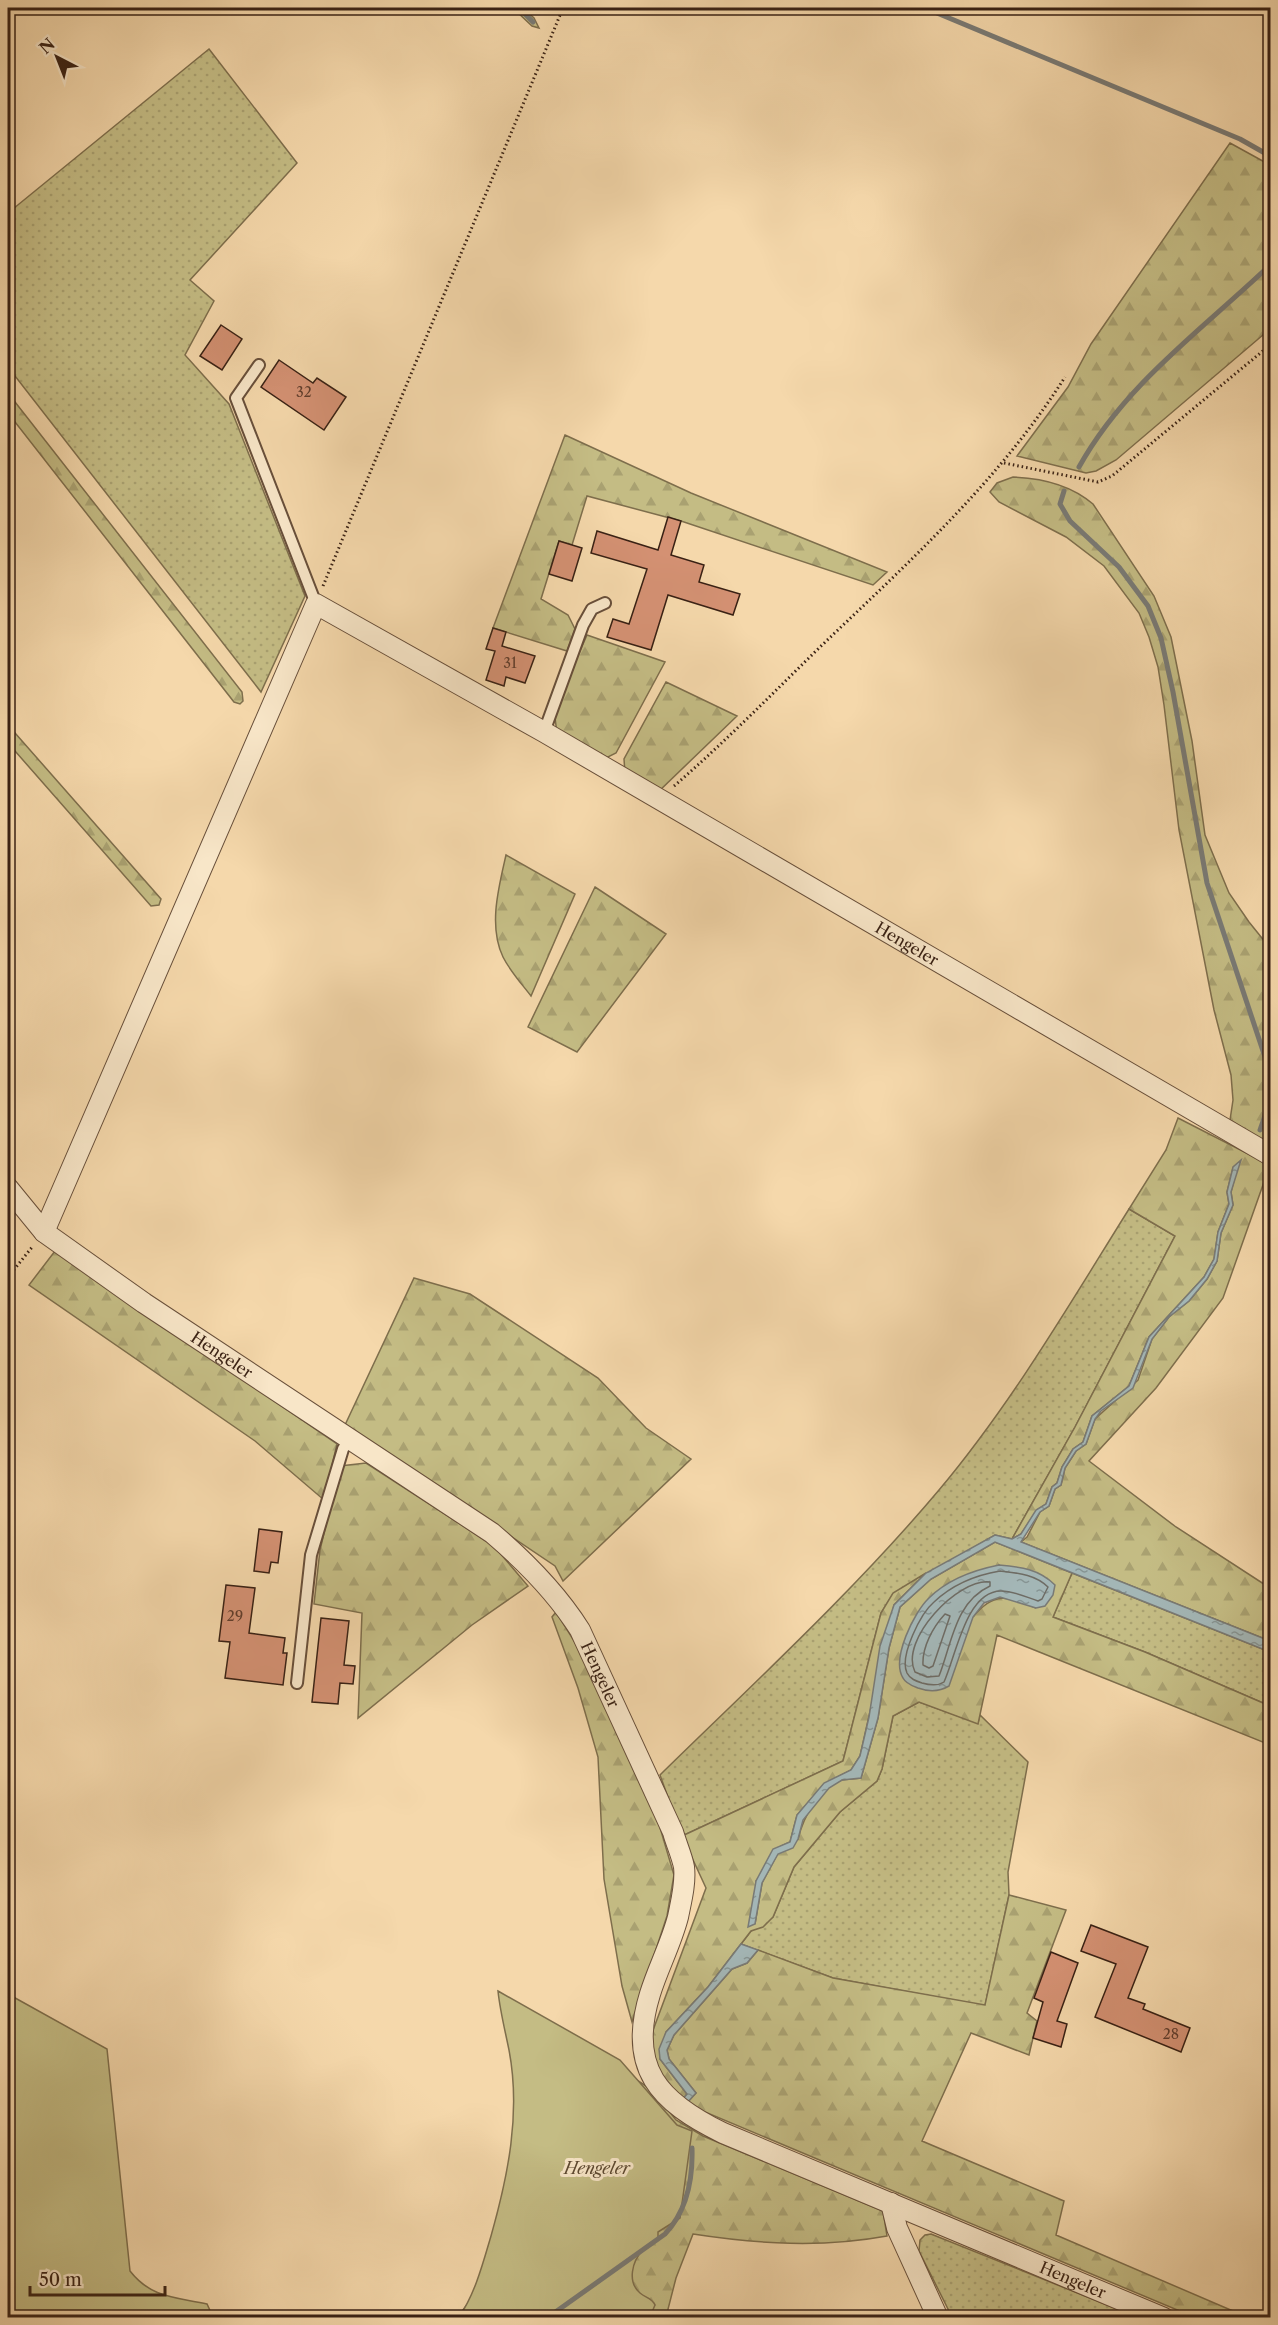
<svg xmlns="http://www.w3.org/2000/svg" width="1278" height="2325" font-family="'Libre Caslon Text',serif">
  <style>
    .grass { fill: url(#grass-dots); stroke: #7e6e4c; stroke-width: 1.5 }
    .forest { fill: url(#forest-firs); stroke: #7e6e4c; stroke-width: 1.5; fill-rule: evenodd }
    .green { fill: #c4bc84; stroke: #7e6e4c; stroke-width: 1.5 }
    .water { fill: url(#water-ripples); stroke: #797a75; stroke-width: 1.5 }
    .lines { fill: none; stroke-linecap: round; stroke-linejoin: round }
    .shore { stroke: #6e6c65; stroke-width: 1.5 }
    .stream { stroke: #797a75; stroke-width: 5 }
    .building { fill: #d49173; stroke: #392114; stroke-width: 1.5 }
    .lane-casing { stroke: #684f3a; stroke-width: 14 }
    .street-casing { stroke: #684f3a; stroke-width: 22 }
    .path { stroke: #392114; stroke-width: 3; stroke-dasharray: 1.5 3; stroke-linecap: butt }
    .lane { stroke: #f8e6c8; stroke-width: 10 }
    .street { stroke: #f8e6c8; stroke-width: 20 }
    .labels { text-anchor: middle; stroke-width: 6; stroke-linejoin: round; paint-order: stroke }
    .number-label { font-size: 14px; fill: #603d2c }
    .street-label { font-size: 16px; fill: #392114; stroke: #f8e6c8 }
    .park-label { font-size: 16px; font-style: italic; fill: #5c4830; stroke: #f8e6c8 }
  </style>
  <defs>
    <pattern id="grass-dots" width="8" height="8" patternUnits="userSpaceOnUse" patternTransform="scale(1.5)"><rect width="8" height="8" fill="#c4bc84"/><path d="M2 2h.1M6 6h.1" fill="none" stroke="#a9a171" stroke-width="1.8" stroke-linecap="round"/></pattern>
    <pattern id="forest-firs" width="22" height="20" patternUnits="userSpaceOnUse" patternTransform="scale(1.5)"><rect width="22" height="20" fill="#c4bc84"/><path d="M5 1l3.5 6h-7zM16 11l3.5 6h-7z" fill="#a9a171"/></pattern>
    <pattern id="water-ripples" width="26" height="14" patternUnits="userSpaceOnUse" patternTransform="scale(1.5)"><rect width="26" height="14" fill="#a3b6b6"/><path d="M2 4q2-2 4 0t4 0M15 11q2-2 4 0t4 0" fill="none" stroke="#869493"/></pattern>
  </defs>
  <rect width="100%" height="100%" fill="#f5d8ab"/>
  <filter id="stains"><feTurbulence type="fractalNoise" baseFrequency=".00333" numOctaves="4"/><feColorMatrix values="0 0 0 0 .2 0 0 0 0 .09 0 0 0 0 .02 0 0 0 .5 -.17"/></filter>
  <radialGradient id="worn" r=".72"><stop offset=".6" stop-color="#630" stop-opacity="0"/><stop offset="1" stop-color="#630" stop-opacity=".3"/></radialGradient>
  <path class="grass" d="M209,49l88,114 -107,117 24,21 -29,54 44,49 76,192 -44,96 -253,-325v-154z
    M1129,1209l46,27 -100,191 -63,112 -17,-4 -102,59 -12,19 -38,148 -161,75 -22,-61c94,-92 195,-185 279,-285 73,-87 130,-185 190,-281z
    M1072,1573l198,79v54l-125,-54 -92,-35z
    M919,1702l59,21 2,-8 48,47 -20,110 1,23 -24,111 -152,-28 -92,-34 10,-13 22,-14 21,-50 46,-55 37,-31 5,-12 11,-53z
    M931,2234l206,83h-185l-33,-66 1,-11 5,-5z"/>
  <path class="forest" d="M513,8h10l11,10 5,10 -7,-2z
    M1230,143l40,22v164l-154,131 -20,11 -10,2 -69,-17 51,-69 23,-43z
    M8,393l234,299 1,9 -3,3 -6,-2 -226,-289z
    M565,435l126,58 196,79 -14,13 -192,-64 -94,-25 -15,49 -13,-4 -18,58 27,16 7,14 -8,22 -74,-23z
    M1013,477c28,1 58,8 80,27l61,92 17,41 21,104 13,94 24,58 20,29 21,26v197l-40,-25 3,-20 -2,-25 -17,-65 -35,-180 -15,-125 -6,-38 -9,-30 -10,-24 -35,-47 -38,-29 -67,-35 -9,-10 7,-9z
    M587,635l78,27 -49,91 -14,7 -45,-27 -3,-23z
    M666,682l71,34 -80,77 -32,-20 -1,-14z
    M8,725l153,174 -2,6 -8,1 -143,-163z
    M506,855l69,39 -44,102c-10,-13 -21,-25 -28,-39 -15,-31 -4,-71 3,-102z
    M595,887l71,47 -89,118 -49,-25z
    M1178,1118l92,47 -47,133 -67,90 -67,73 87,66 94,61v53l-249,-99 6,-5 13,-25 9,-6 6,-17 6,-4 4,-17 11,-17 10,-7 9,-25 43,-39 14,-41 17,-22 20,-16 18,-22 10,-18 4,-28 12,-28 -2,-13 6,-24h-4l-6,24 2,12 -11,28 -4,27 -10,18 -55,60 -20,49 -37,30 -9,26 -10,7 -11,18 -5,16 -5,4 -6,17 -9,6 -16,24 -9,5 63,-112 100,-191 -46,-27 37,-59z
    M55,1251l282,193 -13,56 -69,-59 -226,-156z
    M414,1278l56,16 128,84 48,50 45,31 -128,122 -8,-15 -210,-141z
    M366,1463l128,83 34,40 -56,39 -114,93 4,-105 -48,-9 6,-54 20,-84z
    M995,1542l77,31 -19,44 92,35 125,54v39l-273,-110 -19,89 -59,-22 -26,14 -11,53 -5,12 -37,31 -46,55 -21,50 -10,10 -12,4 -43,56 -42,45 -6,27 27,35 -5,6 -30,-35v-32l54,-145 -24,-52 161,-75 38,-148 12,-20 33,-20 -32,32 -34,151 -9,14 -27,14 -27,31 -7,27 -9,4 -25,35 -1,43 7,-41 16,-30 20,-14c5,-21 21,-52 44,-59 6,-1 13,-1 19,-2l17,-60 11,-70 11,-41 31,-28zM999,1565l37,43c-28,-12 -42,-17 -63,9z
    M556,1612l20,32 80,170 18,61 -7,41 -35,106 -10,-36 -18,-107 -6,-122 -20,-69 -26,-71z
    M1009,1895l57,15 -39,103 10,8 -8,34 -58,-22 -49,108 142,60 -8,34 191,82h-53l-508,-213 10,-11 -27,-34 -2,-9 7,-15 58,-66 15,-6 11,-13 75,28 152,27z
    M635,2079l16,10 25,31 27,16 180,75 4,25c-65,12 -129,8 -194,-2l-17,44 -10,39 -209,1z"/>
  <path class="green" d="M498,1991l122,69 57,65 15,6 -12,87 -22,14v8c-7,1 -10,5 -15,10 -11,11 -16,32 -3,43 6,5 12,5 15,12l-5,12h-191c16,-23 24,-54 32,-81 17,-60 30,-123 18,-186 -4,-20 -9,-39 -11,-59z
    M8,1994l99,55 23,222c21,27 45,26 77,33l6,13h-205z"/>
  <path class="water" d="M1241,1160l-10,32 2,13 -12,28 -4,28 -10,18 -18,22 -20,16 -17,22 -19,49 -32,23 -6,8 -9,25 -10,7 -11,17 -4,17 -6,4 -6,17 -9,6 -19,30 249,99v11l-275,-110 -64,37 -31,28 -11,41 -11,70 -17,60 -19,2 -13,8 -26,32 -5,19 -5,9 -15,6 -16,29 -7,41 -7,3 8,-46 17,-32 17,-7 7,-27 27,-32 27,-13 9,-14 9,-39 11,-71 14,-41 32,-32 69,-38 17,4 9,-5 15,-24 10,-6 6,-17 5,-4 5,-16 11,-18 10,-7 9,-26 37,-30 20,-49 55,-60 10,-18 4,-27 11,-28 -2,-12 6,-25z
    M999,1565c22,2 40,4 56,20l-2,10 -8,11 -9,2 -36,-11 -16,6 -11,14 -24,69c-10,6 -20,6 -31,2 -5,-2 -12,-4 -15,-10 -12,-19 11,-66 26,-80 19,-19 45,-28 70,-33z
    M741,1944l17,6 -11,13 -15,6 -58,66 -7,15 2,9 27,34 -10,11 -4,-4 5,-6 -27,-35 -1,-10 7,-17 42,-45z"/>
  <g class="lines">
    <path class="shore" d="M1000,1571c17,2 35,3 48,16l-6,12 -4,2c-12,-4 -24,-10 -37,-10 -35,0 -45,65 -57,91 -6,4 -15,3 -22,1 -6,-2 -12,-4 -15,-10 -8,-17 14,-60 27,-71 18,-17 42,-27 66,-31z
      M990,1582v4c-35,16 -38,57 -51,90l-12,1 -12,-5c-16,-32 43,-94 75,-90z
      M945,1614l5,2 -17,50 -4,2 -6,-3c-1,-18 10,-38 22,-51z"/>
    <path class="stream" d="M519,8l14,14
      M925,8l315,131 30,17
      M1079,467c46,-83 124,-138 191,-202
      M1064,491l-4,13 10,17 49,46 29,39 13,32 12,54 34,191 63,189 -1,32 -9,26
      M547,2318l118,-84c22,-23 28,-54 27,-86"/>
  </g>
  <path class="building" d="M221,325l21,14 -20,31 -22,-14z
    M279,360l34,23 4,-5 29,19 -22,33 -63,-43z
    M668,517l13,4 -10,34 33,10 -5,17 41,12 -7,21 -65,-20 -17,55 -44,-13 6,-18 16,5 18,-55 -56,-16 6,-22 61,19z
    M559,541l23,7 -10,33 -23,-7z
    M493,628l13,4 -4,14 33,10 -10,27 -19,-6 -2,9 -18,-6 9,-29 -9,-2z
    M259,1529l23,3 -4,31 -7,-1 -2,11 -15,-2z
    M226,1585l29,3 -6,45 36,5 -2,15h4l-4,32 -58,-7 5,-36 -11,-1z
    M321,1618l28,3 -5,44 11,1 -2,18 -13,-1 -2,21 -26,-2z
    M1091,1925l57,22 -20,51 17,6 -2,5 47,19 -9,24 -86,-35 21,-53 -35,-13z
    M1051,1952l27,11 -21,58 10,3 -6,23 -28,-9 10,-36 -9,-4z"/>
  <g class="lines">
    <defs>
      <path id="lane" d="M259,365l-23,33 80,206
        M544,732l39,-107 9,-16 13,-6
        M297,1683l14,-128 32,-106 7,-11"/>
      <g id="street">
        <path id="s1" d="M8,1188l36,44 100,71 348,230c34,29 64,59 88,97l93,202c3,11 9,24 11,35 2,16 -3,35 -6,50 -7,27 -20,51 -28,77 -23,74 9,108 73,139l441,185"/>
        <path id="s2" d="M44,1232l272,-628 228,128 726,423"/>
        <path d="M891,2203l6,25 41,90"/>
      </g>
    </defs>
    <use href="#lane" class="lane-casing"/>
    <use href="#street" class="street-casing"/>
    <path class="path" d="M1004,463l94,19 14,-6 158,-131
      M323,586l240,-578
      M674,786c51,-44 97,-91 145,-138 89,-85 180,-167 246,-271
      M8,1277l25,-31"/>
    <use href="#lane" class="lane"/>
    <use href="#street" class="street"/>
  </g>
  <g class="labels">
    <g class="number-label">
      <text x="304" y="397">32</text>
      <text x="510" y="668">31</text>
      <text x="235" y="1621">29</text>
      <text x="1171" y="2039">28</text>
    </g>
    <g class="street-label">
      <text dy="6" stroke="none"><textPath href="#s2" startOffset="1366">Hengeler</textPath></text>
      <text dy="6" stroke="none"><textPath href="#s1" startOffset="273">Hengeler</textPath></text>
      <text dy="6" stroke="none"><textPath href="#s1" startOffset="777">Hengeler</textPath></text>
      <text dy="6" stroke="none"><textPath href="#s1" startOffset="1676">Hengeler</textPath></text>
    </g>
    <g class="park-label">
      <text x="597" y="2174">Hengeler</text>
    </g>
  </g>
  <rect width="1278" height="2325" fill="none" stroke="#f5d8ab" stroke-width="30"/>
  <rect x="9" y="9" width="1260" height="2307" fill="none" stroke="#392114" stroke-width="3"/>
  <rect x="15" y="15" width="1248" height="2295" fill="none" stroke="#392114" stroke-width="1.5"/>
  <g transform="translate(57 57) rotate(318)" stroke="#f8e6c8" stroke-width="4.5" paint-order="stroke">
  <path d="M0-4.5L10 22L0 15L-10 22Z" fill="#392114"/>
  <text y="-9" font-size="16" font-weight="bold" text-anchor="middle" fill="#392114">N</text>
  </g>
  <path d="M30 2286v9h135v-9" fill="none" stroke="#392114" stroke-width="3"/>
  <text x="39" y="2286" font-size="18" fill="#392114" stroke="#f8e6c8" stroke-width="4.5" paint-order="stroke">50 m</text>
  <rect width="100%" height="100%" filter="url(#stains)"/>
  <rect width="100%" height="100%" fill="url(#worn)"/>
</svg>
